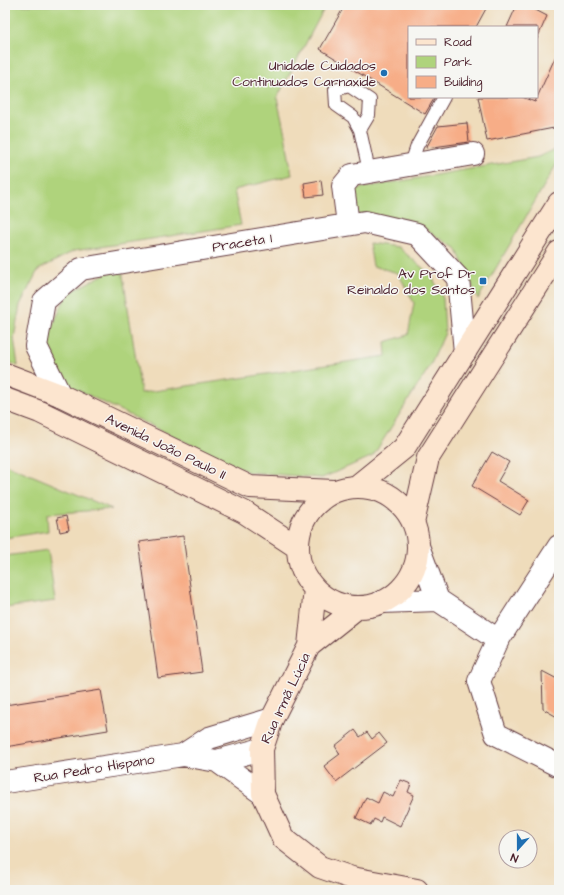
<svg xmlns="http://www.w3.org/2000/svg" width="564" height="895" font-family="'Architects Daughter',sans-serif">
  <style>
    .green { fill: #afd37c; stroke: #7c7954 }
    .building { fill: #f7ad87 }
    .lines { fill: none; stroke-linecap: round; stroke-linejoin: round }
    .lane-casing { stroke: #633b41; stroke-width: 14 }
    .street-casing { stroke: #633b41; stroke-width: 24 }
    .secondary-casing { stroke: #633b41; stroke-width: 24 }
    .lane { stroke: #fff; stroke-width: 12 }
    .street { stroke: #fff; stroke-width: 22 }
    .secondary { stroke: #fce5cf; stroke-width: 22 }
    .poi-dot { fill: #1f6fb2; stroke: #f6f6f2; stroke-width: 1.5 }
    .labels { text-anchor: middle; stroke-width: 3; stroke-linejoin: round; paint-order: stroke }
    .poi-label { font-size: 14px; fill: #4a1f2b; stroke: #f6f6f2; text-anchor: end }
    .street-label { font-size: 14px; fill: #4a1f2b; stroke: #f6f6f2 }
  </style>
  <rect width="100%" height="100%" fill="#f6f6f2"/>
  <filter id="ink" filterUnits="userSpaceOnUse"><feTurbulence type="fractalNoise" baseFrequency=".025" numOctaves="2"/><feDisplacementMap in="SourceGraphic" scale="8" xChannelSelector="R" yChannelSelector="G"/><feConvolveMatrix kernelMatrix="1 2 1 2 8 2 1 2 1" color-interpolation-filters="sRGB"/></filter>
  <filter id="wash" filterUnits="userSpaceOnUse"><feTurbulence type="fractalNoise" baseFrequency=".012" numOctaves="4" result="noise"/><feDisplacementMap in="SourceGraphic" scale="16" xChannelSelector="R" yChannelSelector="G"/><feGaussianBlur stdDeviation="0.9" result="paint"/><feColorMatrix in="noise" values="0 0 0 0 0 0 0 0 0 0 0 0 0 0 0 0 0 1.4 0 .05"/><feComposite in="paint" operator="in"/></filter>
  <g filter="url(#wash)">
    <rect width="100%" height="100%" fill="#efdcbb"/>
    <path class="green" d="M5,5h321l-49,93 8,36 7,41 -58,15 7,35 -167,26 -36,19 -18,35 -6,33 4,28 -13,-6z
      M559,147v13l-81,139 -22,-51 -47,-28 -56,-6 -3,-24 188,-33z
      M369,243l29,4 33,28 12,23 2,35 -15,33 -57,90 -51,22 -74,-6 -185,-89 -13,-25 -3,-20 20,-44 26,-14 14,-7 15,-4 19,124 245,-37 -1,-14 23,-7 6,-32 -16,-30 -25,-7z
      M5,464l107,45 -65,5 1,17 -43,7z
      M48,550l7,51 -50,7v-52z"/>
    <g id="blocks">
      <path class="building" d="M345,5h143l-12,22h-67v70h26l-10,17 -105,-65z
        M517,5h9l21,11 -10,23v-12h-30z
        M559,49v78l-72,14 -9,-44h44l13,5z
        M467,123l2,19 -43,6 12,-22z
        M321,180l2,15 -17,2 -2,-14z
        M492,452l17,10 -11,19 31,19 -9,15 -48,-29z
        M66,516l3,14 -9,2 -3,-14z
        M183,536l19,136 -44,6 -19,-136z
        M542,671l17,9v38l-16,-9z
        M101,690l7,40 -103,17v-42z
        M355,730l5,7 7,-5 5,7 7,-6 8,10 -51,39 -12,-16 16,-12 -5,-8z
        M401,780l10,4 -3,8 6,3 -14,31 -18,-9 -2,5 -6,-3 -3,6 -15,-7 10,-21 12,6 5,-11 10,5z"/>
    </g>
  </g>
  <g filter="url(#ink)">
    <use href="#blocks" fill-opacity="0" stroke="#633b41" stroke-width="1"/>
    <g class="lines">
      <defs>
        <path id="lane" d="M360,130l9,-15 1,-15 -21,-14 -14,4 1,15 17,12 7,13 9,41
          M411,164l6,-18 27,-49"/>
        <path id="street" d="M348,224l-5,-38 9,-11 121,-21
          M60,395l-24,-49 8,-45 37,-32 284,-47 52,12 41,44 7,74
          M418,546l20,54
          M559,546l-61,94 -19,41 17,53 63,32
          M381,602l57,-2 60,40
          M183,755l26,-17 63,-19
          M217,761l46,33
          M5,782l178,-27 34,6 45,-12"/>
        <path id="secondary" d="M5,374l55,21 190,92 84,4
          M5,399l35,13 204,100 53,35
          M357,486l47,-38 155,-245
          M298 547a60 60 0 1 1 120 0a60 60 0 1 1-120 0Z
          M413,523l15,-65 131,-206
          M315,589l-6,57 -37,73 -10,30 1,45 20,44 37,29 32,11 65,12
          M309,646l49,-39"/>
      </defs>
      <use href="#lane" class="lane-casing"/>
      <use href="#street" class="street-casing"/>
      <use href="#secondary" class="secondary-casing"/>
      <use href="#lane" class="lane"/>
      <use href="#street" class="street"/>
      <use href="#secondary" class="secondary"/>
    </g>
  </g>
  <g class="poi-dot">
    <circle cx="384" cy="73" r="4"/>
    <rect x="479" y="277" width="8" height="8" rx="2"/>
  </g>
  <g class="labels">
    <g class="poi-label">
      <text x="376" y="70">Unidade Cuidados<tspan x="376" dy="16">Continuados Carnaxide</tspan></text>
      <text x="475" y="278">Av Prof Dr<tspan x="475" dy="16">Reinaldo dos Santos</tspan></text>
    </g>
    <g class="street-label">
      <text transform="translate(242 242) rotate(-9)" y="5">Praceta 1</text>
      <text transform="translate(166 446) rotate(26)" y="5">Avenida João Paulo II</text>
      <text transform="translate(285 698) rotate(-65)" y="5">Rua Irmã Lúcia</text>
      <text transform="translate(94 768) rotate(-9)" y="5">Rua Pedro Hispano</text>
    </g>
  </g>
  <rect width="564" height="895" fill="none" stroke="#f6f6f2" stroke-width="20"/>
  <rect x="408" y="26" width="130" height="72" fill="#f6f6f2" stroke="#b1a0a2"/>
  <rect x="416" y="39" width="20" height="6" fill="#fce5cf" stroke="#b1a0a2"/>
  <text x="444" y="46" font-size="12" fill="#4a1f2b">Road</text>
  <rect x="416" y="56" width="20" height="12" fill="#afd37c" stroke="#b1a0a2"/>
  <text x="444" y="66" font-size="12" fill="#4a1f2b">Park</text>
  <rect x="416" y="76" width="20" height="12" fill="#f7ad87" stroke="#b1a0a2"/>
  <text x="444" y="86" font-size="12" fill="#4a1f2b">Building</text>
  <g transform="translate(518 849) rotate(201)"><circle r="19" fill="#f6f6f2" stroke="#b1a0a2"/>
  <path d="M0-3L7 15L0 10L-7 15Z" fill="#1f6fb2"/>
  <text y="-6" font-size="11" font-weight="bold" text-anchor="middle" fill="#4a1f2b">N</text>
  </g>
</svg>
